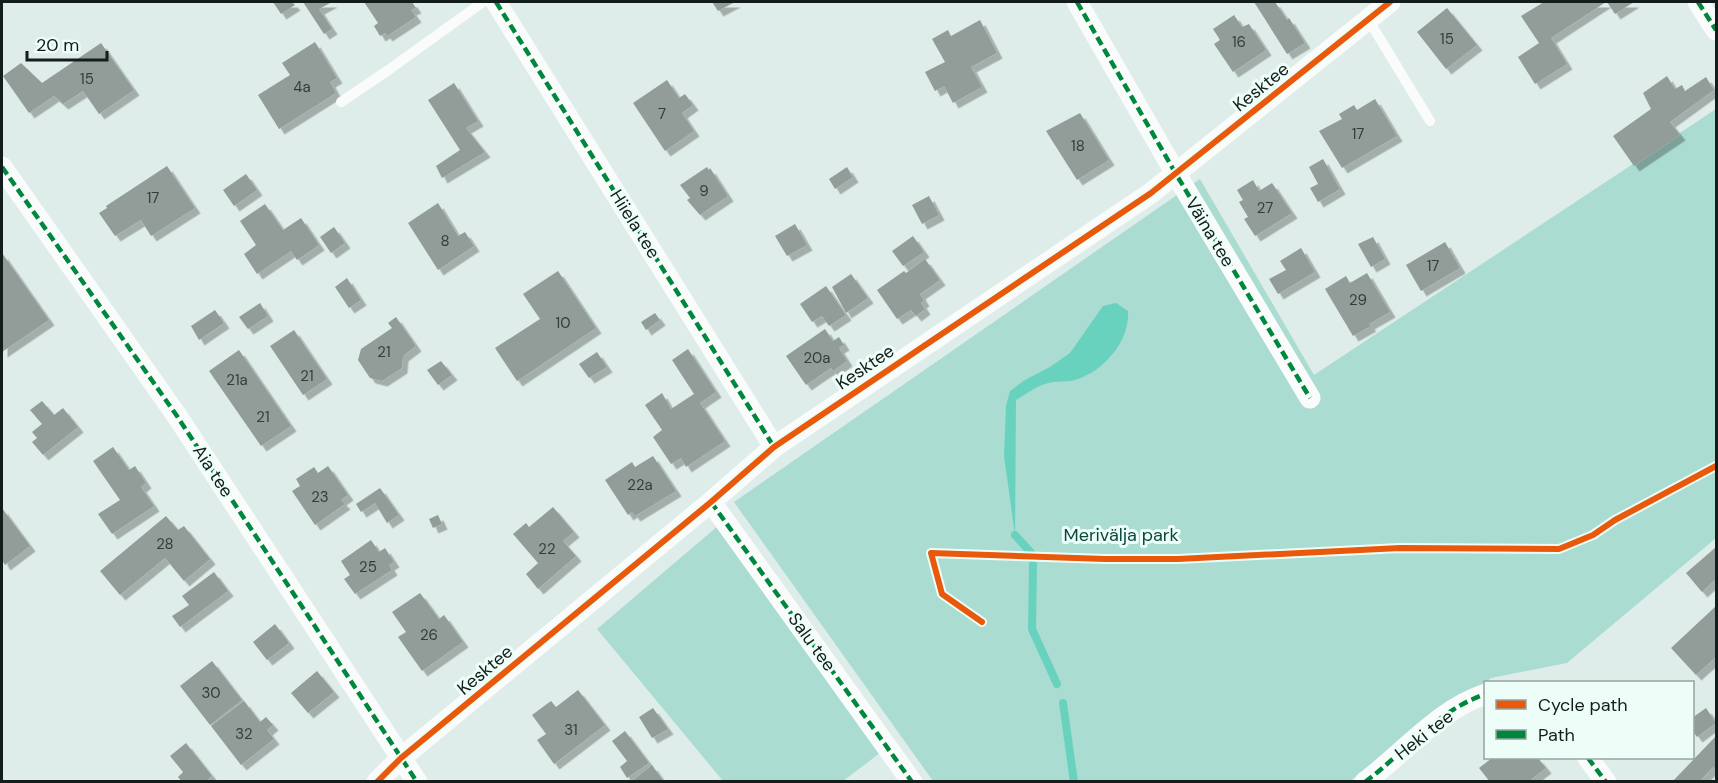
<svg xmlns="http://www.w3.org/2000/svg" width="1718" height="783" font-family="'DM Sans',sans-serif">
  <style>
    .green { fill: #abdcd1 }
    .water { fill: #68d2bf }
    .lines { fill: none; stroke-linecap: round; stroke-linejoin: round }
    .stream { stroke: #68d2bf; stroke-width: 8 }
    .building { fill: #929d9a; filter: url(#shadow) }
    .lane { stroke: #fafcfc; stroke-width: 10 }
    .street { stroke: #fafcfc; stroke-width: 21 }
    .quiet { stroke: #00873e; stroke-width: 4.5; stroke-dasharray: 9 4.5; stroke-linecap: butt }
    .cycleway-casing { stroke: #edfef9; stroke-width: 10 }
    .cycleway { stroke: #e8590c; stroke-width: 6 }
    .labels { text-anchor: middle; stroke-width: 6; stroke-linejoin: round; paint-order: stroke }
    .number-label { font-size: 15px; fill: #333d3b }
    .street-label { font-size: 18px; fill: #131d1b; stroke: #edfef9 }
    .park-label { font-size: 18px; fill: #0a483d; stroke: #edfef9 }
  </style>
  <defs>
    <filter id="shadow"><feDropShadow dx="5.5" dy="5.5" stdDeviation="0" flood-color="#0004"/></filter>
  </defs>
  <rect width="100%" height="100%" fill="#deede9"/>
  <path class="green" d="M1716,109v429l-149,125 -76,15 -141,103h-417l-199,-279 466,-323 114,196z
    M719,525l165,225 -41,31h-120l-126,-152z"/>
  <path class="water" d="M1116,303l12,8c2,29 -23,59 -50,68 -10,4 -22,1 -33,5 -10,3 -20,11 -29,16l-1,135 -11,-79 2,-50 4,-15 15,-11 25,-13 20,-14 33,-47z"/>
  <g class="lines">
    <path class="stream" d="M1015,535l17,19
      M1033,564l-1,65 25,55
      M1063,703l11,79"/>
  </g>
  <path class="building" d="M273,2h19l3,3 -14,9z
    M303,2h29l-13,7 13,20 -8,5z
    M364,2h48l4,6 -5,2 5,7 -29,19 -2,-3 -5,3 -6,-10 4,-3z
    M712,2h23l-17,9z
    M1254,2h21l12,18 2,-2 16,25 -18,11z
    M1544,2h62l-55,36 16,26 -32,20 -17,-27 21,-14 -18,-27z
    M1607,2h27l-19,12z
    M1447,8l30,37 -31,24 -29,-37z
    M1234,15l8,12 7,-3 17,26 -33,22 -19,-28 6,-4 -7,-11z
    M980,20l17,33 -26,14 11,20 -29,16 -9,-17 -9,5 -10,-19 20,-10 -13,-23 16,-9 3,6z
    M315,42l22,36 -7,4 6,11 -57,36 -21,-34 32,-20 -8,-12z
    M101,43l33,47 -35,24 -16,-23 -20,13 -9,-8 -25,17 -26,-37 18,-13 21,20z
    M1667,76l8,13 7,-4 3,6 21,-14 8,13 -44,32 10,13 -46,31 -21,-30 38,-27 -8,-16z
    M667,80l12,18 6,-4 8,11 -11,8 12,18 -29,20 -32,-48z
    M454,83l24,38 -12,7 19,24 -43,26 -6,-12 24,-16 -32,-50z
    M1375,99l22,37 -55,32 -23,-37 23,-12 -3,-5 15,-9 3,5z
    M1080,113l29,47 -32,20 -31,-49z
    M1323,159l17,30 -22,13 -8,-14 8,-4 -9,-17z
    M167,166l28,42 -44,28 -10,-16 -26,16 -16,-23 8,-5 -1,-2z
    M707,167l2,3 1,-2 18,28 -28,19 -13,-15 3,-2 -10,-13z
    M847,167l6,10 -18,12 -6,-10z
    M246,174l11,16 -23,16 -11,-16z
    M1253,180l6,11 13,-8 20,30 -37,23 -11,-17 4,-2 -9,-15 4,-2 -6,-10z
    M929,196l10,19 -17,9 -10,-19z
    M438,203l20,33 7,-4 9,14 -36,24 -30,-47z
    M265,204l18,26 18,-12 18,27 -22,15 -6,-9 -34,23 -13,-20 12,-9 -16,-24z
    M795,224l12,21 -20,11 -12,-20z
    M334,227l11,16 -14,10 -11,-16z
    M913,236l11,16 -21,14 -11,-15z
    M1373,237l12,22 -14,8 -13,-23z
    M1445,242l15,26 -39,23 -15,-26z
    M1301,248l14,24 -37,22 -9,-15 17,-9 -6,-9z
    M2,253l47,67 -47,32z
    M925,259l15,21 -20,14 4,7 -3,2 4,6 -9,7 -5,-6 -14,9 -20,-29 27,-19 2,2z
    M558,271l38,57 -79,53 -22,-33 45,-29 -17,-25z
    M1367,273l23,39 -21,12 2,2 -18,10 -28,-47 21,-13 4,7z
    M851,274l17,24 -22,15 -14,-26z
    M347,278l14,22 -12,8 -14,-21z
    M826,286l20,29 -17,11 -7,-10 -10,6 -12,-18z
    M260,303l8,13 -20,13 -9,-12z
    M215,310l9,13 -25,17 -8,-14z
    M655,313l5,7 -14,10 -5,-8z
    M396,317l20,29 -13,10 -1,12 -20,13 -12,-3 -12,-18 3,-11 31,-21 -4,-5z
    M825,329l8,12 6,-4 5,8 -5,3 8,13 -14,10 -2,-3 -25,17 -20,-29z
    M294,330l33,49 -24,16 -33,-49z
    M688,349l28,43 -16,11 25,38 -39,26 -5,-9 -10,6 -18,-27 9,-7 -17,-25 17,-12 9,16 23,-15 -22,-34z
    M239,350l52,76 -30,20 -52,-75z
    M597,352l10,15 -18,11 -10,-14z
    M441,361l11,14 -14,10 -11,-15z
    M42,401l12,14 9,-7 15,19 -35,28 -11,-13 5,-4 -5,-6 10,-8 -12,-14z
    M113,447l16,23 6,-4 11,17 -5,4 13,19 -42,28 -14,-20 22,-14 -27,-39z
    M653,456l23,35 -41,25 -3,-4 -4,3 -23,-35 27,-18 3,5z
    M328,466l20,29 -7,5 4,4 -30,21 -23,-34 8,-5 -4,-7 18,-12 4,6z
    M380,488l19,27 -12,8 -12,-20 -14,9 -5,-8z
    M553,507l21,25 -11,9 13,15 -38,33 -12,-15 12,-11 -25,-29 13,-11 3,4z
    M2,508l28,38 -25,19 -3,-5z
    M438,515l4,9 -9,4 -4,-9z
    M166,516l12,14 6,-4 26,33 -26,22 -19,-23 -45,37 -20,-24z
    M371,540l8,12 6,-4 9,14 -5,3 3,5 -37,24 -11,-15 6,-4 -9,-14z
    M1716,547v32l-14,13 -16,-19z
    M214,572l14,19 -48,36 -8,-11 17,-11 -7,-9z
    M420,593l19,26 5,-4 19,27 -41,29 -24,-34 8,-5 -14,-20z
    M1716,606v51l-20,18 -25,-27z
    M275,624l14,19 -22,17 -14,-18z
    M212,661l30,39 -32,25 -30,-39z
    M317,671l17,21 -26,21 -17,-20z
    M578,690l27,35 -51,39 -17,-24 9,-6 -14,-19 19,-14 5,6z
    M244,701l16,21 6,-5 7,8 -6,5 7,9 -33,26 -30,-39z
    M653,708l15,21 -16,9 -13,-21z
    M1706,708l10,15 -19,14 -5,-7v-12z
    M625,731l24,32 -22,15 -7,-11 7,-6 -15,-20z
    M1716,736v35l-3,-4 -14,15h-27z
    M186,743l26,33 -7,6h-23l-4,-5 5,-5 -13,-16z
    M1492,758h46l8,10 -18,14h-38l-11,-14z
    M652,765l12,17h-33z"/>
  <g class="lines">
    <path class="lane" d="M1368,19l62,102
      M341,102l46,-31 96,-69"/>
    <path class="street" d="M496,2l278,445
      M1077,2l99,172 134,224
      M1698,2l18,28
      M2,167l175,249 240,366
      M711,502l201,280
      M1588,758l18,24
      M377,782l24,-24 310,-256 63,-55 377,-254 239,-191
      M1365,782c39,-29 74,-73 121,-88"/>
    <path class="quiet" d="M496,2l278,445
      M1077,2l99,172 134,224
      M1698,2l18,28
      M2,167l175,249 240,366
      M711,502l201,280
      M1588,758l18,24
      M1365,782c39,-29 74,-73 121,-88"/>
    <defs>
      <path id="cycleway" d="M982,622l-40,-28 -11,-41 174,6h73l222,-11 159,1 34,-14 22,-15 101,-54
        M377,782l24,-24 310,-256 63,-55 377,-254 239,-191"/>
    </defs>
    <use href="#cycleway" class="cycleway-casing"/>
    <use href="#cycleway" class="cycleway"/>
  </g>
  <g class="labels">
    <g class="number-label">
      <text x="1447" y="44">15</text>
      <text x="1239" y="47">16</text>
      <text x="87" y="84">15</text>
      <text x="302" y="92">4a</text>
      <text x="662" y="119">7</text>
      <text x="1358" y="139">17</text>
      <text x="1078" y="151">18</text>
      <text x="704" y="196">9</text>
      <text x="153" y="203">17</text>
      <text x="1265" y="213">27</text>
      <text x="445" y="246">8</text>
      <text x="1433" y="271">17</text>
      <text x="1358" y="305">29</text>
      <text x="563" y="328">10</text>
      <text x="384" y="357">21</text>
      <text x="817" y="363">20a</text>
      <text x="307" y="381">21</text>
      <text x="237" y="385">21a</text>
      <text x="263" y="422">21</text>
      <text x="640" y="490">22a</text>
      <text x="320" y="502">23</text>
      <text x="165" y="549">28</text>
      <text x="547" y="554">22</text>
      <text x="368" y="572">25</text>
      <text x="429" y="640">26</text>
      <text x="211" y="698">30</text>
      <text x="571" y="735">31</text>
      <text x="244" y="739">32</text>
    </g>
    <g class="street-label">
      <text transform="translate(1261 87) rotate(-39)" y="6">Kesktee</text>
      <text transform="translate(635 224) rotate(58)" y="6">Hiiela tee</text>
      <text transform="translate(1210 232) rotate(59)" y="6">Väina tee</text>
      <text transform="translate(865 367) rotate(-34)" y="6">Kesktee</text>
      <text transform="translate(213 471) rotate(57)" y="6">Aia tee</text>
      <text transform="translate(812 642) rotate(54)" y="6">Salu tee</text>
      <text transform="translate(485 670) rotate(-40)" y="6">Kesktee</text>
      <text transform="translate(1424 735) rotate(-38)" y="6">Heki tee</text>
    </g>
    <g class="park-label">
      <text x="1121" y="541">Merivälja park</text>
    </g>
  </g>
  <rect width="1718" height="783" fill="none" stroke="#131d1b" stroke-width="6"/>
  <rect x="1484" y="681" width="210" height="78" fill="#edfef9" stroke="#96a4a0" stroke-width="1.5"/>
  <rect x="1496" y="700" width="30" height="9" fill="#e8590c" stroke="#96a4a0" stroke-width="1.5"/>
  <text x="1538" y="711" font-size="18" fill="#131d1b">Cycle path</text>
  <rect x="1496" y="730" width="30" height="9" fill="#00873e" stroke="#96a4a0" stroke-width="1.5"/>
  <text x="1538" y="741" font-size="18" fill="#131d1b">Path</text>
  <path d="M27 51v9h80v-9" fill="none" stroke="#131d1b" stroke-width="3"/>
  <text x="36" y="51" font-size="18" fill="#131d1b" stroke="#edfef9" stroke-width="4.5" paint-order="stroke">20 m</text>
</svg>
